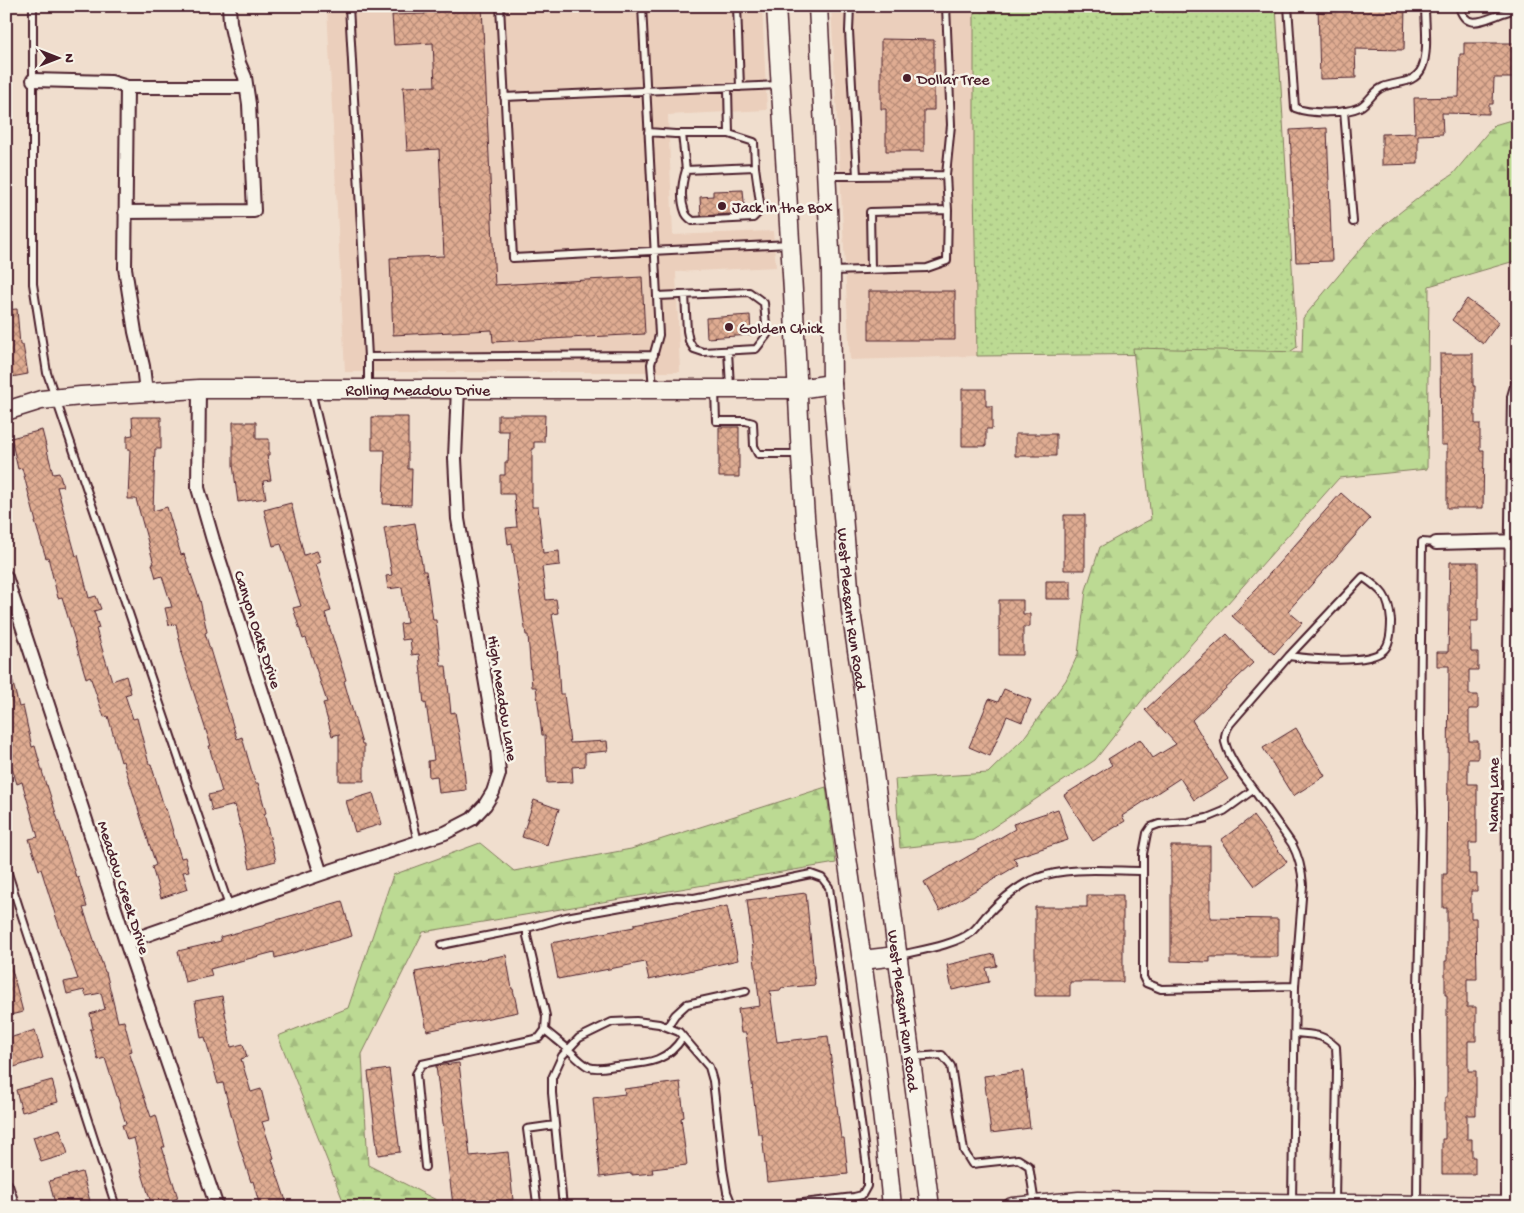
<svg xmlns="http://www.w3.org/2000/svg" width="1524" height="1213" font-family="'Gochi Hand',sans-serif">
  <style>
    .built { fill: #ebcfbc }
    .grass { fill: url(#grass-dots); stroke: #837c5f }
    .forest { fill: url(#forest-firs); stroke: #837c5f }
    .building { fill: url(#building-cross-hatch); stroke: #4a1f2b }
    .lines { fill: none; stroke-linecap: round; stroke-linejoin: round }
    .lane-casing { stroke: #4a1f2b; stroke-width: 10 }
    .street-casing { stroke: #4a1f2b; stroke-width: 16 }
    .secondary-casing { stroke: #4a1f2b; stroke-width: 21 }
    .lane { stroke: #f7f3e8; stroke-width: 6 }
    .street { stroke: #f7f3e8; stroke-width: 12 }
    .secondary { stroke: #f7f3e8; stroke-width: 18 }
    .poi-dot { fill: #4a1f2b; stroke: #f7f3e8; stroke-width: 2 }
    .labels { text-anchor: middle; stroke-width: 5; stroke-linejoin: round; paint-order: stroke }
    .poi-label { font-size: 16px; fill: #4a1f2b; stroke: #f7f3e8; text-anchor: start }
    .street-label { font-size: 16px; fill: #4a1f2b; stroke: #f7f3e8 }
  </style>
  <defs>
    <pattern id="grass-dots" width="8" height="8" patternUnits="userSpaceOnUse" patternTransform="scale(1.25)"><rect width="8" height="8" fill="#bcda93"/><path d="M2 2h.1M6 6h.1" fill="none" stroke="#a3bb7f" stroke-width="1.8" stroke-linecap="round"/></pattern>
    <pattern id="forest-firs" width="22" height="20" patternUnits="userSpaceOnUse" patternTransform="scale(1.25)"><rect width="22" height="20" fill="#bcda93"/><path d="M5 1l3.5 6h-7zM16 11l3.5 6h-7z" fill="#a3bb7f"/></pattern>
    <pattern id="building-cross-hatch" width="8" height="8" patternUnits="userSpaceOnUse" patternTransform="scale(1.25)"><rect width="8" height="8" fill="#dfac92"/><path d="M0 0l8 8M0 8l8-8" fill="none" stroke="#b78b77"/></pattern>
  </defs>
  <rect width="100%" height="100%" fill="#f0dece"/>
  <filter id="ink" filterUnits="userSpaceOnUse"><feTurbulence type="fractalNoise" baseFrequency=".02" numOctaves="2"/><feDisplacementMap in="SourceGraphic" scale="10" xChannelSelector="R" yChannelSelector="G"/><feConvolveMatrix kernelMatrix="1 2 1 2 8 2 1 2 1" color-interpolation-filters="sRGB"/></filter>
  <g filter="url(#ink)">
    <path class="built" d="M327,6h435l5,104 -99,5 5,120 100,-4 3,36 -100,5 4,100h-335z
      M831,6h143v178l3,172 -127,4z"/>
    <path class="grass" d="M974,6h302l21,341 -9,6 -311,3 -3,-172z"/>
    <path class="forest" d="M1518,118v142l-89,26 -2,183 -88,9 -192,216 -52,66 -121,80 -74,8 -5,-69 93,-6 35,-34 43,-59 12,-26 8,-64 14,-43 51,-28 -18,-171 169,4 1,-34 71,-85 53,-42 26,-17 41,-49z
      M826,787l10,76 -413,69 -61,122 6,111 82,42h-102l-4,-4 -66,-167 70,-28 45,-133 87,-32 34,28 117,-22z"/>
    <path class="building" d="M424,6h58l13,279 147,-8 3,57 -152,8 -1,-12 -99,5 -3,-77 54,-2 -5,-107 -32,2 -4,-64 32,-1 -2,-43 -39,2 -2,-30 33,-1z
      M1318,6h87l-1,44 -49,-1 1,29 -36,1z
      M881,39l53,1v70h-10v41h-38v-42h-5z
      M1464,43h54v35h-24l-1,26h-4v10l-47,-1 1,21 -25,1v29l-36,1v-31l33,-1 -1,-35 45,-1 1,-43h4z
      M1327,128l5,133 -36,1 -6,-132z
      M743,190l2,23 -44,3 -1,-19 13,-1v-5z
      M869,291h86v49h-86z
      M1467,299l32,23 -16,22 -31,-24z
      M17,309l3,36h3l5,29 -22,4v-68z
      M750,315l1,20 -44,3 -1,-20z
      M1440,354h33v32h2v38h5v26h4l-1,58h-36v-63h-6z
      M962,389h24v17h6v23h-6v17h-24z
      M498,415h47l-1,27h-10v7h-2v58h6l5,46 16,-2 1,14 -18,2 4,33 10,-1 2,14 -6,1 5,33 3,47h4l6,49 37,-2 1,10 -23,2v13l-13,1 1,15 -26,1 -2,-48h-3l-6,-48h-4l-4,-52h-2l-14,-92 -4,1 -2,-16 11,-1 -3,-33h-14v-19h5v-13h3l1,-31h-11z
      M132,417h29v32h-6l-2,62 14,-4 14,48 3,-1 16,46 7,32 -2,1 32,106 5,-2 13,46h3l8,30 -2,1 12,47 -26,7 -15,-63 -23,6 -4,-16 14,-3 -13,-46h2l-30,-93 1,-1 -6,-28 -7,1 -4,-17 7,-1 -10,-31 -6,2 -4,-14h2l-18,-65h-8l2,-50h-3v-13l6,-1z
      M372,417h36v52h4l-1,36 -28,-1 2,-54h-13z
      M233,422h23v17h13v16h-2l4,25 -8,1 3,17 -28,4 -5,-37z
      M719,427h20v50h-20z
      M42,430l11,44 6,-1 4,13 -6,1 19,69 2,-1 11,43 7,-2 5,13 -7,2 5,17 -3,1 16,52 14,-5 5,17 -6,2 8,24 4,-1 12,46h2l14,46 1,-1 15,49 4,-1 4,14 -6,1 5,17 -27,9 -9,-31 4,-2 -33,-104 -2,1 -13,-46 -4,1 -14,-41 -4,2 -24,-81 -4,1 -10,-41 -2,1 -11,-36h1l-14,-54 -4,1 -7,-31z
      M1015,434h41v22h-41z
      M1341,493l29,26 -82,92 14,12 -28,31 -42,-38z
      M291,503l13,52 13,-4 4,11 -5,2 15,47 -6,2 21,67 -2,1 18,63h2v37h-25v-47l-7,2 -9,-33 4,-1 -21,-64 -3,1 -10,-31 8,-2 -20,-62 -8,2 -9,-36z
      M1064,515h21v55h-21z
      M415,523l8,48h3l7,49h3l5,46h5l5,47 4,-1 8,45 3,33 -27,3 -2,-17 -8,1 -1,-16 6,-1 -8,-57 -2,1 -5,-50 -7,1 -2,-16 -8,1 -2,-16 7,-1 -5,-36 -14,2 -2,-13 6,-1 -8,-47z
      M1450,562h28v59h-7v31h7v18h-9v25h9v14h-9v32h9v18h-10v25h9v59h-8v31h8v17h-6v27h5l1,61h-10v28h9v34h-8v30h8v44h-9v24h5v18h3v17h-33v-35h3v-42h2v-102h-2v-34h2v-53h-4v-34h4l2,-208h-12v-14h11z
      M1046,581h25v18h-25z
      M999,600h24v14h7v13h-7v28h-24z
      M1227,634l26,29 -61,57 36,59 -34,21 -14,-22 -58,38 3,5 -32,20 -29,-46 48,-30 -4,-6 32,-20 13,19 23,-14 -31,-34z
      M6,671h4l9,36 4,-1 9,41 3,-1 11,39h1l29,92h2l9,30 -4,1 22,64h1l12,50 6,-1 8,30 -3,1 22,65 5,-2 9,32h-3l16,51 -26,8 -11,-36h1l-8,-32 -7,2 -5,-15 4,-1 -21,-66 -7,2 -8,-31h3l-3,-15 15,-5 -4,-16 -15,3 -2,-6 -17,4 -3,-12 14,-3 -22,-62 -15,-48 -2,1 -10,-31 9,-2 -16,-55 -5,2 -5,-16 -6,2z
      M1004,689l27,11 -9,22 -15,-6 -17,40 -21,-9 20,-48 9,3z
      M1296,728l29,48 -32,20 -30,-48z
      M373,793l9,31 -27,8 -9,-31z
      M534,800l25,9 -12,36 -25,-8z
      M1058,809l10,31 -55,18 5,7 -78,46 -16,-29 91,-53 -2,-5z
      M1253,816l34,46 -32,24 -34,-46z
      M1171,846h39v72l68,1v38h-68v5l-39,-1z
      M806,893l9,92 -34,3v2l-11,1 7,51 51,-6 13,102h3l4,36 -81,8 -5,-48h-4l-12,-101h-5l-3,-24 22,-3 -13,-106z
      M1087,895h36v87h-53v14h-35v-89h52z
      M342,901l10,35 -77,22 -1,-6 -64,17 2,7 -27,6 -7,-31 43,-10 -1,-4 46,-12v-2z
      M727,906l11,54 -89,20 -4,-18 -87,17 -7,-36 83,-16v-3z
      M994,954l3,12 -11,2 3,14 -37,8 -5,-25z
      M506,955l6,34h1l5,23 -91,19 -12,-59z
      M6,962h4l13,50 -17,4z
      M222,996l9,51 12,-3 4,13 -6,2 10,33 10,-3 8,31 -7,2 12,36 -2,1 16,48h-28l-7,-26 -2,1 -12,-37 -16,-62 -5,1 -13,-47 -4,1 -6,-37z
      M35,1030l8,28 -32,10 -5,-17v-12z
      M459,1063l11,93 38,-4 5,48 -23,2v-1l-37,4 -17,-139z
      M389,1069l11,83 -22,3 -10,-83z
      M1023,1071l7,57 -39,5 -7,-57z
      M52,1080l6,22 -36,10 -6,-22z
      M680,1082l4,35 -3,1 6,47 -35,4 1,4 -21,2v-2l-32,4 -7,-79 32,-4 -1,-5z
      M60,1129l8,25 -27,8 -8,-25z
      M82,1172l8,29 -22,6h-12l-7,-26z"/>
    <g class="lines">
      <defs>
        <path id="lane" d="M33,6v278l14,89 182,533
          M349,6l19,351 286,-2
          M500,6l13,252 276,-14
          M642,6l17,329 -8,29 2,24
          M737,6l3,81
          M1288,6l7,102c15,6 50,6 65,-1 9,-5 14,-17 23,-20 14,-6 31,-2 39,-19 7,-16 3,-44 3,-62
          M1459,6c6,24 23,15 39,9 7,-3 13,-4 20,-7
          M504,97l276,-12
          M1344,111l9,111
          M648,132l27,2h54l-1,-46
          M682,134l4,36 69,-3
          M686,170c-4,13 -6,29 -1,42 1,4 5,7 8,9l60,-3 8,-8 -6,-43 -1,-25 -25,-8
          M829,176h28l-8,-145 1,-25
          M857,176l89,-1 5,-50 -5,-119
          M871,269l-1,-57 78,-2
          M832,271l95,-3 20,-7 1,-51 -2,-35
          M657,296l92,-4 15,11 3,32 -11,14 -53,3 -9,-3 -5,-8 -2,-10 -2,-36
          M728,351l2,36
          M368,357v31
          M311,390l107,452
          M715,390l1,31h30l7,2 1,23 4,8h42
          M1363,577c19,13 26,19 28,44 0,8 -1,23 -7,29 -15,15 -75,9 -95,6z
          M1289,656l-59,68c-4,6 -6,11 -5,18 4,17 18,34 28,47 13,18 26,36 39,55 7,13 10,26 11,41l-8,101 -3,216
          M1253,790l-29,21 -17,7 -19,4 -29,2 -8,3 -4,6 -4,21v123l3,6 15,6 134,-3
          M6,867l110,340
          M441,945l86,-17
          M900,955c21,-5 55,-10 72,-23 5,-4 9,-10 13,-15 14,-15 32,-32 52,-39 29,-12 75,-7 106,-7
          M667,1027l8,-12 12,-11 59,-13
          M545,1030c8,7 16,13 24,20 6,6 12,13 20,17 9,3 19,0 27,-1 29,-3 50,-2 67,-29
          M1295,1033c19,2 26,0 41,14l1,20 -2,136
          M912,1057l30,-2 9,11 13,85 8,13 46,-5 11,7 6,38
          M425,1167l-9,-93 6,-10 117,-26 6,-8 1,-14 -19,-80v-8l39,-11 111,-20 17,1 117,-24 11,4 7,9 38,280v19l-5,9 -8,2 -68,8 -1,2
          M1417,1203l1,-121 -1,-50 5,-221 -2,-77 2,-192 14,1
          M540,1207l-3,-4 -10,-74 28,-4
          M563,1207l-11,-114v-15l10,-22 17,-18 33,-16 24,-1 23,3 20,8 30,35 4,14 10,88 4,23 6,15"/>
        <path id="street" d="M33,80l78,2 16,5h119
          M127,87l-2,181 10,64 8,34 3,26
          M125,212l129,-1 -5,-107 -4,-27 -6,-14 -9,-41 -1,-16
          M199,389l-1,99 15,52 108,334
          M1436,543l82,-2
          M6,577l120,365 91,265
          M126,942l195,-68 124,-41 27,-14 13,-14 8,-13 6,-18 -2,-25 -39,-230 -3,-61 3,-70
          M6,1186l7,21
          M1508,1207l1,-492 5,-318 4,-14"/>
        <g id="secondary">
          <path d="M776,6c6,95 12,190 17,285 5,101 8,202 19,302 22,205 61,408 80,614"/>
          <path id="s1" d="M818,6l13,265 1,113 19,227 13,85 66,511"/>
          <path id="s2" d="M6,411l35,-11 40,-4 118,-7h599l34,-5"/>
          <path d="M862,960l35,-4"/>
          <path d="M1012,1207l67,-6 439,5"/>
        </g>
      </defs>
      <use href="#lane" class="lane-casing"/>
      <use href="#street" class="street-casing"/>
      <use href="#secondary" class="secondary-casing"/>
      <use href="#lane" class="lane"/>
      <use href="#street" class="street"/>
      <use href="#secondary" class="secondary"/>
    </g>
  </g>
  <g class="poi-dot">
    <circle cx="907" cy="78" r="5"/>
    <circle cx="722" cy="206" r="5"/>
    <circle cx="729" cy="327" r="5"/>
  </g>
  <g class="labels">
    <g class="poi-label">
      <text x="917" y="84">Dollar Tree</text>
      <text x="732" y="212">Jack in the Box</text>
      <text x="739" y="333">Golden Chick</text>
    </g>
    <g class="street-label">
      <text dy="6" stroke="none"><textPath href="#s2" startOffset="414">Rolling Meadow Drive</textPath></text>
      <text dy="6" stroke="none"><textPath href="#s1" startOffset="604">West Pleasant Run Road</textPath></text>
      <text transform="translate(259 629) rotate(72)" y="6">Canyon Oaks Drive</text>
      <text transform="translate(504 698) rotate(81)" y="6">High Meadow Lane</text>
      <text transform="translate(1492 795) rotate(-90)" y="6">Nancy Lane</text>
      <text transform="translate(125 887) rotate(72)" y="6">Meadow Creek Drive</text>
      <text dy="6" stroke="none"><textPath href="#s1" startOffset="1009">West Pleasant Run Road</textPath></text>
    </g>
  </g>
  <rect width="1524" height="1213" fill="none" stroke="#f7f3e8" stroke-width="25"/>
  <rect x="12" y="12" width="1499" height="1188" fill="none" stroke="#4a1f2b" stroke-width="2" filter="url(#ink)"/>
  <g transform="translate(58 58) rotate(90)" stroke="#f7f3e8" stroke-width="4" paint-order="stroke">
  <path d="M0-4L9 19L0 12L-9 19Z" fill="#4a1f2b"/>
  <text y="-8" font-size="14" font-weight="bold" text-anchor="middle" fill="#4a1f2b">N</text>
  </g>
</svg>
